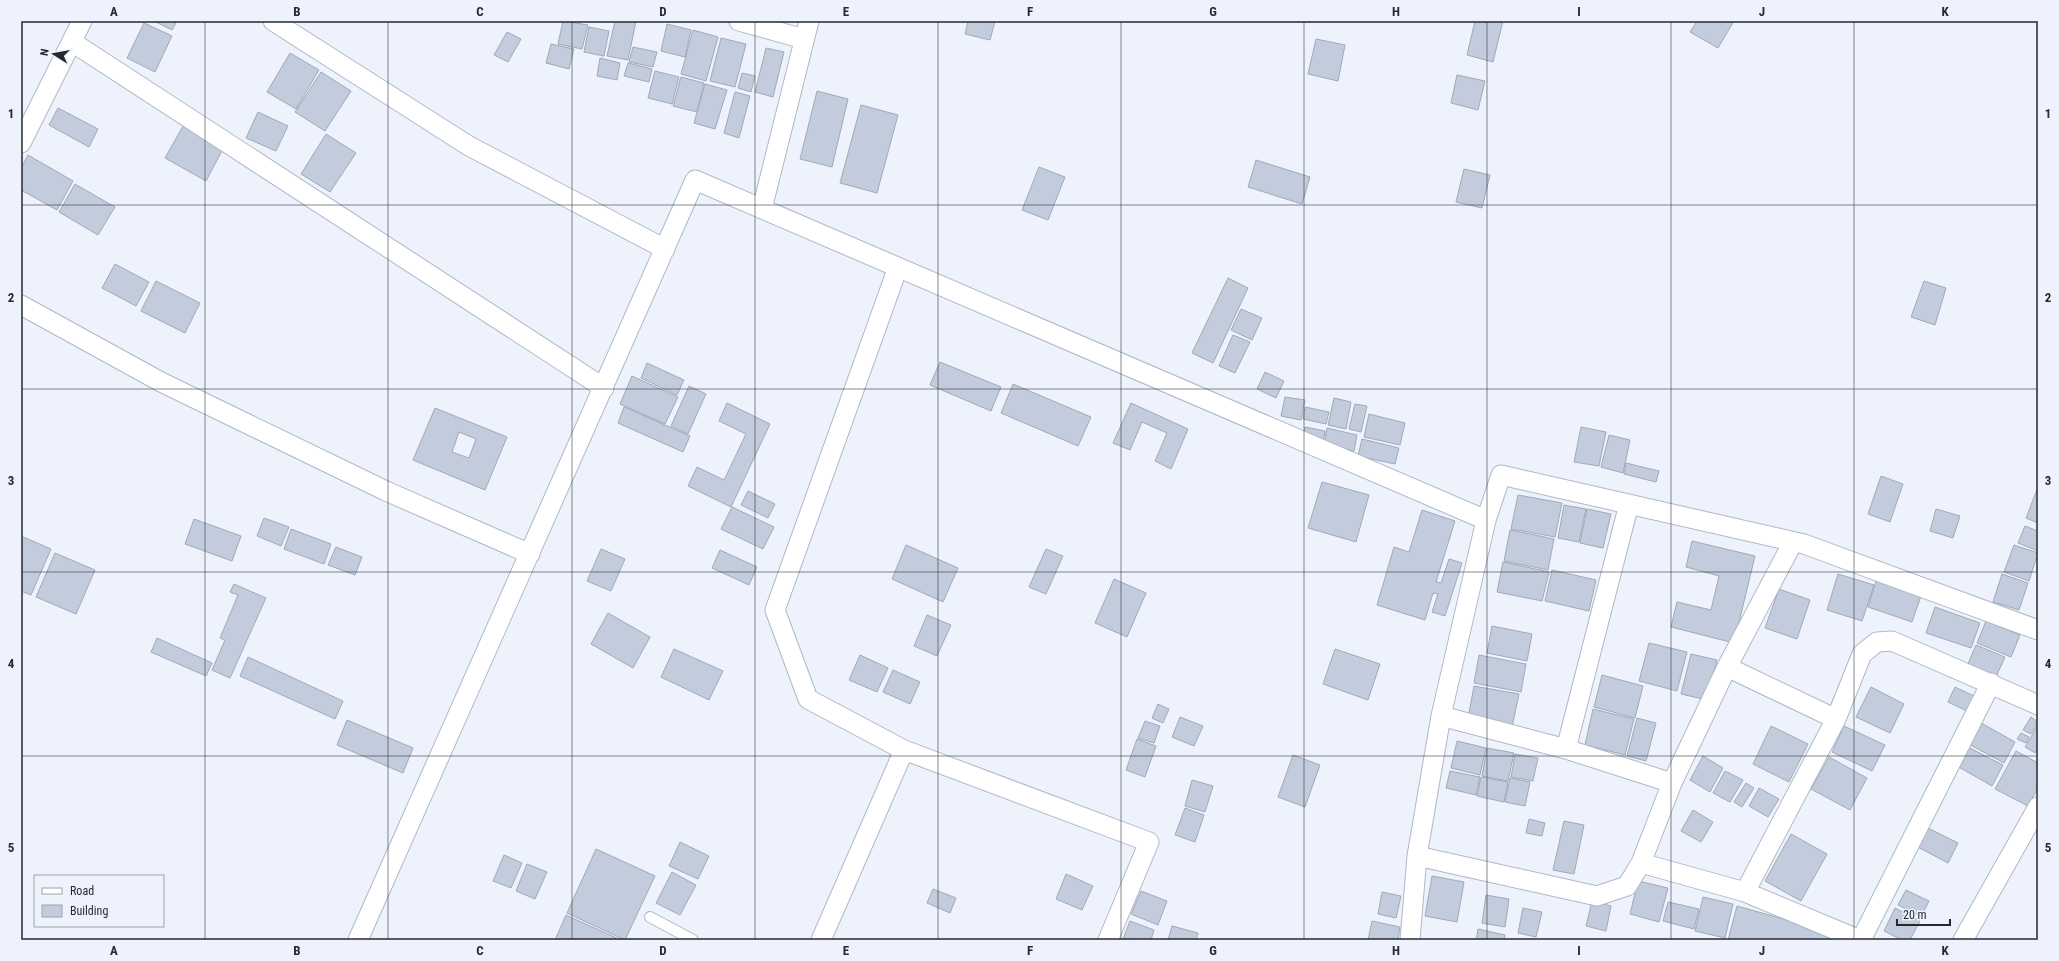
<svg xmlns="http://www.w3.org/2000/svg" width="2059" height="961" font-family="'Roboto Condensed',sans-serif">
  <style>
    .building { fill: #c3ccdc; stroke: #a1a9b8; fill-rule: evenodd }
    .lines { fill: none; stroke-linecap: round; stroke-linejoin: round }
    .service-casing { stroke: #afb8c7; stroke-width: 12 }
    .minor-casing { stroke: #afb8c7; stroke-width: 21 }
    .service { stroke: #fff; stroke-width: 10 }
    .minor { stroke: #fff; stroke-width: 19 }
    .grid { fill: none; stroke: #26292f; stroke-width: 1; stroke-opacity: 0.55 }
    .neatline { fill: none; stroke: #26292f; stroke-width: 1.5 }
    .grid-label { font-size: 13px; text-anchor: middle; font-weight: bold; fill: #26292f }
  </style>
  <rect width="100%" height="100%" fill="#edf2fc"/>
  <path class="building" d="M154,21h23l-5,9z
    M563,21l25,4 -6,24 -24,-5z
    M615,21h21l-8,39 -21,-4z
    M968,21h27l-5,19 -25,-6z
    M1475,21h28l-10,41 -26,-7z
    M1697,21h37l-16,27 -28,-16z
    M144,23l28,13 -17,36 -28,-14z
    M667,24l24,6 -6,27 -24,-6z
    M589,27l20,4 -5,25 -20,-4z
    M693,30l25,7 -12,44 -25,-7z
    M507,32l14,7 -13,23 -14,-7z
    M721,38l25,6 -11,43 -25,-6z
    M1316,39l29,6 -7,36 -30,-7z
    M551,44l23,5 -5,20 -23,-6z
    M633,47l24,5 -4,15 -24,-5z
    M766,48l18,4 -11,45 -18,-5z
    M290,53l29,17 -23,39 -29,-17z
    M600,58l20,5 -3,17 -20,-4z
    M628,63l24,6 -3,13 -25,-6z
    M655,71l24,6 -7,27 -24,-6z
    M321,72l30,19 -26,40 -30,-19z
    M742,73l13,3 -4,16 -13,-4z
    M1457,75l28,6 -7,29 -27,-7z
    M681,77l23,6 -7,29 -24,-6z
    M705,84l22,6 -12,39 -21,-6z
    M817,91l31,8 -16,68 -32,-8z
    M735,92l15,4 -11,42 -15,-5z
    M861,105l37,10 -21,78 -37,-10z
    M58,108l40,21 -9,18 -40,-22z
    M258,112l30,14 -12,25 -30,-13z
    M183,126l40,23 -17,32 -41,-23z
    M326,134l30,19 -26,39 -29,-18z
    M28,155l45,26 -16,29 -36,-20v-22z
    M1256,160l54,17 -8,27 -54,-17z
    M1039,167l26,10 -17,43 -26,-10z
    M1464,169l26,6 -8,33 -26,-6z
    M75,184l40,23 -17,28 -39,-23z
    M115,264l34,18 -13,24 -34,-18z
    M1228,278l20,10 -35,75 -21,-10z
    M156,281l44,22 -15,30 -44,-22z
    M1924,281l22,7 -11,37 -24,-8z
    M1241,309l21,9 -10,22 -21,-10z
    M1233,335l17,7 -15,31 -16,-7z
    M940,362l61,25 -10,24 -61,-26z
    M647,363l37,17 -7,15 -36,-17z
    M1265,372l19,9 -8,17 -19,-9z
    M632,376l46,21 -13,27 -45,-20z
    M1013,384l78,33 -13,29 -77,-33z
    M689,386l17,8 -18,40 -17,-8z
    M1285,397l20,3 -4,20 -20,-4z
    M1334,398l17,4 -5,27 -18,-4z
    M727,403l43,21 -39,83 -43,-21 9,-19 27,13 22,-46 -27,-13z
    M1131,403l57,26 -17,40 -16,-8 12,-28 -25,-11 -12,28 -17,-7z
    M1355,404l12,2 -6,26 -12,-3z
    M624,407l66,29 -7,16 -65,-29z
    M1305,407l24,5 -3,12 -23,-5z
    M435,408l72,29 -22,53 -72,-30zM459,432l17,7 -7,19 -17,-6z
    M1369,414l36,9 -5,22 -36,-8z
    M1305,427l20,4 -2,11 -20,-4z
    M1581,427l25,5 -7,34 -25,-4z
    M1327,428l30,7 -3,16 -30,-7z
    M1609,435l21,5 -7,33 -22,-6z
    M1362,439l37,9 -4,16 -37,-8z
    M1626,463l33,8 -3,11 -32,-8z
    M1881,476l22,8 -13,38 -22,-8z
    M1322,482l47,13 -13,47 -48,-14z
    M2038,487v36l-12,-5z
    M748,491l27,13 -7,14 -27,-13z
    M1518,495l44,8 -7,34 -44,-8z
    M1564,505l22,4 -7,33 -21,-4z
    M732,507l42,20 -11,22 -42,-20z
    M1587,509l24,5 -8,34 -23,-5z
    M1936,509l24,7 -7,22 -23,-7z
    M1422,510l33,11 -19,61 5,1 8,-24 13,4 -17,53 -13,-4 6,-18 -5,-1 -8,27 -48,-15 17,-58 15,5z
    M264,518l25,9 -8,19 -24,-10z
    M194,519l47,17 -9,25 -47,-17z
    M2025,526l13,5v20l-20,-8z
    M291,529l40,15 -7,20 -40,-15z
    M1510,530l44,9 -6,31 -44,-9z
    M21,536l30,13 -20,46 -10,-4z
    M1692,541l63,15 -21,87 -63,-16 6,-25 34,8 8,-34 -33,-9z
    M906,545l52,23 -15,34 -51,-23z
    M2014,545l24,8 -9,28 -25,-9z
    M336,547l26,10 -7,18 -27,-10z
    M601,549l24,10 -14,32 -24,-10z
    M1046,549l17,7 -17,38 -17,-7z
    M720,550l37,17 -8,18 -37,-17z
    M55,553l40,17 -19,44 -40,-17z
    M1503,562l46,10 -7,29 -45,-9z
    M1552,570l44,10 -7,31 -44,-10z
    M1838,574l36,11 -12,36 -35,-11z
    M2002,574l26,9 -9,27 -26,-8z
    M1114,579l32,14 -19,44 -32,-14z
    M1876,581l45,15 -9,26 -44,-15z
    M234,584l32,14 -36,80 -18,-8 13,-30 -5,-2 18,-43 -8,-3z
    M1779,589l31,11 -13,39 -32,-11z
    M1935,607l45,16 -9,25 -45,-15z
    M608,613l42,24 -17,31 -42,-24z
    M927,615l24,10 -14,31 -23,-10z
    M1986,621l34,14 -9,22 -34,-14z
    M1492,626l40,8 -5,27 -40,-8z
    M157,638l55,25 -6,13 -55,-24z
    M1649,643l38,9 -10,39 -38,-10z
    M1976,645l29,12 -10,22 -28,-13z
    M674,649l49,22 -14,29 -48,-23z
    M1335,649l45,15 -12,36 -45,-16z
    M1691,654l26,6 -10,40 -26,-6z
    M860,655l28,13 -11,24 -28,-12z
    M1479,655l47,9 -5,28 -47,-9z
    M248,657l95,44 -8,18 -95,-43z
    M893,670l27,12 -10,22 -27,-12z
    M1602,675l41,11 -8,32 -41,-11z
    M1474,686l45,8 -7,33 -44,-9z
    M1871,687l33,17 -14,29 -34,-16z
    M1955,687l23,11 -7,15 -23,-11z
    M1158,704l11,5 -6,14 -11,-5z
    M1593,709l41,10 -9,36 -40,-10z
    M1180,717l23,9 -9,20 -22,-9z
    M2031,717l7,5 -7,12 -8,-4z
    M1637,718l19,5 -10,38 -19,-5z
    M1974,719l41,23 -11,21 -41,-22z
    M347,720l66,28 -10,25 -66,-28z
    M1145,721l15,5 -6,17 -16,-5z
    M2038,725v23l-3,5 -10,-6z
    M1771,726l37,18 -19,38 -36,-18z
    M1844,726l41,19 -13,26 -40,-19z
    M2021,733l8,4 -3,6 -9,-4z
    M1137,739l19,7 -11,31 -19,-7z
    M1457,741l29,7 -6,27 -29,-7z
    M1968,747l35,18 -11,21 -35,-20z
    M1487,748l27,5 -6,28 -26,-5z
    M2016,751l22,12v25l-10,18 -33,-17z
    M1515,754l23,4 -5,23 -22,-4z
    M1293,755l27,10 -15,42 -27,-10z
    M1703,756l20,12 -13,24 -20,-12z
    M1829,757l38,21 -17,32 -39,-21z
    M1450,771l30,6 -4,18 -30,-7z
    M1725,771l18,9 -13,22 -17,-9z
    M1481,777l27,5 -4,20 -27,-6z
    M1510,778l20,4 -5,24 -20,-4z
    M1192,780l21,6 -8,26 -20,-6z
    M1746,783l8,5 -12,19 -8,-5z
    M1759,788l20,11 -11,18 -19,-11z
    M1185,808l19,7 -9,27 -20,-7z
    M1693,810l20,12 -12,20 -20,-11z
    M1529,819l16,4 -3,13 -16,-3z
    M1564,821l20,4 -10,49 -21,-4z
    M1922,825l36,18 -10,20 -36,-19z
    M1791,834l36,20 -26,47 -36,-20z
    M680,842l29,14 -11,23 -29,-13z
    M596,849l59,27 -30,64 -58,-27z
    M504,855l18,8 -11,25 -18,-7z
    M527,864l20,8 -12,27 -19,-8z
    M672,872l24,13 -16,30 -24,-12z
    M1066,874l27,12 -11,24 -26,-11z
    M1432,876l32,6 -7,40 -32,-6z
    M1638,881l30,7 -9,34 -29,-8z
    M933,889l23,9 -6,15 -23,-10z
    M1906,890l23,11 -8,16 -23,-12z
    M1141,891l26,10 -9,24 -27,-11z
    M1382,892l19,4 -5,22 -18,-4z
    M1486,895l23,4 -4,28 -23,-4z
    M1703,897l30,7 -8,34 -30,-7z
    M1592,901l19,5 -5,25 -20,-5z
    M1668,902l31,7 -5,20 -31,-8z
    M1737,906l93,26 -2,8h-100z
    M1523,908l19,4 -6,25 -18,-4z
    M1895,908l25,13 -10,19h-8l-18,-9z
    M566,915l55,25h-66z
    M1130,921l24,9 -3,10 -28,-1z
    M1372,921l28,6 -2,13h-30z
    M1172,926l26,7 -2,7h-28z
    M1478,929l27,6 -1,5h-28z"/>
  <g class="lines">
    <defs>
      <path id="service" d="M650,917l43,23"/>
      <path id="minor" d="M273,21l196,125 196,103
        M739,21l65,18
        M72,42l532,346
        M21,143l61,-122
        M762,209l47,-188
        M898,267l-123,343 33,89 96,51
        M21,305l140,77 225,109 144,63
        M1727,667l109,52
        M1441,716l125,33 106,34
        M1566,749l63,-245
        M1417,856l180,40 30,-10 14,-23 31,-80 55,-116 66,-125
        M1641,863l104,29 115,48
        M1745,892l91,-173 26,-65 15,-12 15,-1 146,64
        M358,940l337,-760 791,340
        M821,940l83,-190 245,92 -41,98
        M1410,940l7,-84 24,-140 45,-196 15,-45 303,69 234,86
        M1861,940l130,-257
        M1963,940l75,-133"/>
    </defs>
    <use href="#service" class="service-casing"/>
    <use href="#minor" class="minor-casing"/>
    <use href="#service" class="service"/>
    <use href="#minor" class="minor"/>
  </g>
  <path class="grid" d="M205,21v919M388,21v919M572,21v919M755,21v919M938,21v919M1121,21v919M1304,21v919M1487,21v919M1671,21v919M1854,21v919M21,205h2017M21,389h2017M21,572h2017M21,756h2017"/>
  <rect width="2059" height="961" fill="none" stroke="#edf2fc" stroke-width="44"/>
  <rect x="34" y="875" width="130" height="52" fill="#edf2fc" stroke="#9da2aa"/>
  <rect x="42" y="888" width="20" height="6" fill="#ffffff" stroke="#9da2aa"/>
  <text x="70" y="895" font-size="12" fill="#26292f">Road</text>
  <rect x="42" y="905" width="20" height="12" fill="#c3ccdc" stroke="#9da2aa"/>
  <text x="70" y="915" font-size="12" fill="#26292f">Building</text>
  <g transform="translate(54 54) rotate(281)" stroke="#edf2fc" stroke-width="3" paint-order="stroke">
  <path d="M0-3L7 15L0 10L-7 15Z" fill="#26292f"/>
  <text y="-6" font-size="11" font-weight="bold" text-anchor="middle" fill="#26292f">N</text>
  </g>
  <path d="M1897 919v6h53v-6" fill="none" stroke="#26292f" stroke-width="2"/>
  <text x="1903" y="919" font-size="12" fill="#26292f" stroke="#edf2fc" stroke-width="3" paint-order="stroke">20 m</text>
  <rect x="22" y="22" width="2015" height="917" class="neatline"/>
  <g class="grid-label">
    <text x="114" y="16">A</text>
    <text x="297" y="16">B</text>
    <text x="480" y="16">C</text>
    <text x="663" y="16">D</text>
    <text x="846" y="16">E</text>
    <text x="1030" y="16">F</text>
    <text x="1213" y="16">G</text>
    <text x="1396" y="16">H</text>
    <text x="1579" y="16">I</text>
    <text x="1762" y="16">J</text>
    <text x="1945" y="16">K</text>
    <text x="11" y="118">1</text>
    <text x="2048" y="118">1</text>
    <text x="11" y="302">2</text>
    <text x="2048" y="302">2</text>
    <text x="11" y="485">3</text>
    <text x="2048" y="485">3</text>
    <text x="11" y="668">4</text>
    <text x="2048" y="668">4</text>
    <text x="11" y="852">5</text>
    <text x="2048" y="852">5</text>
    <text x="114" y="955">A</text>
    <text x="297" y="955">B</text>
    <text x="480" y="955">C</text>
    <text x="663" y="955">D</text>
    <text x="846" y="955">E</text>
    <text x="1030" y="955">F</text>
    <text x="1213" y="955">G</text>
    <text x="1396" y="955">H</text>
    <text x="1579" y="955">I</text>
    <text x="1762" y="955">J</text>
    <text x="1945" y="955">K</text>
  </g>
</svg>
